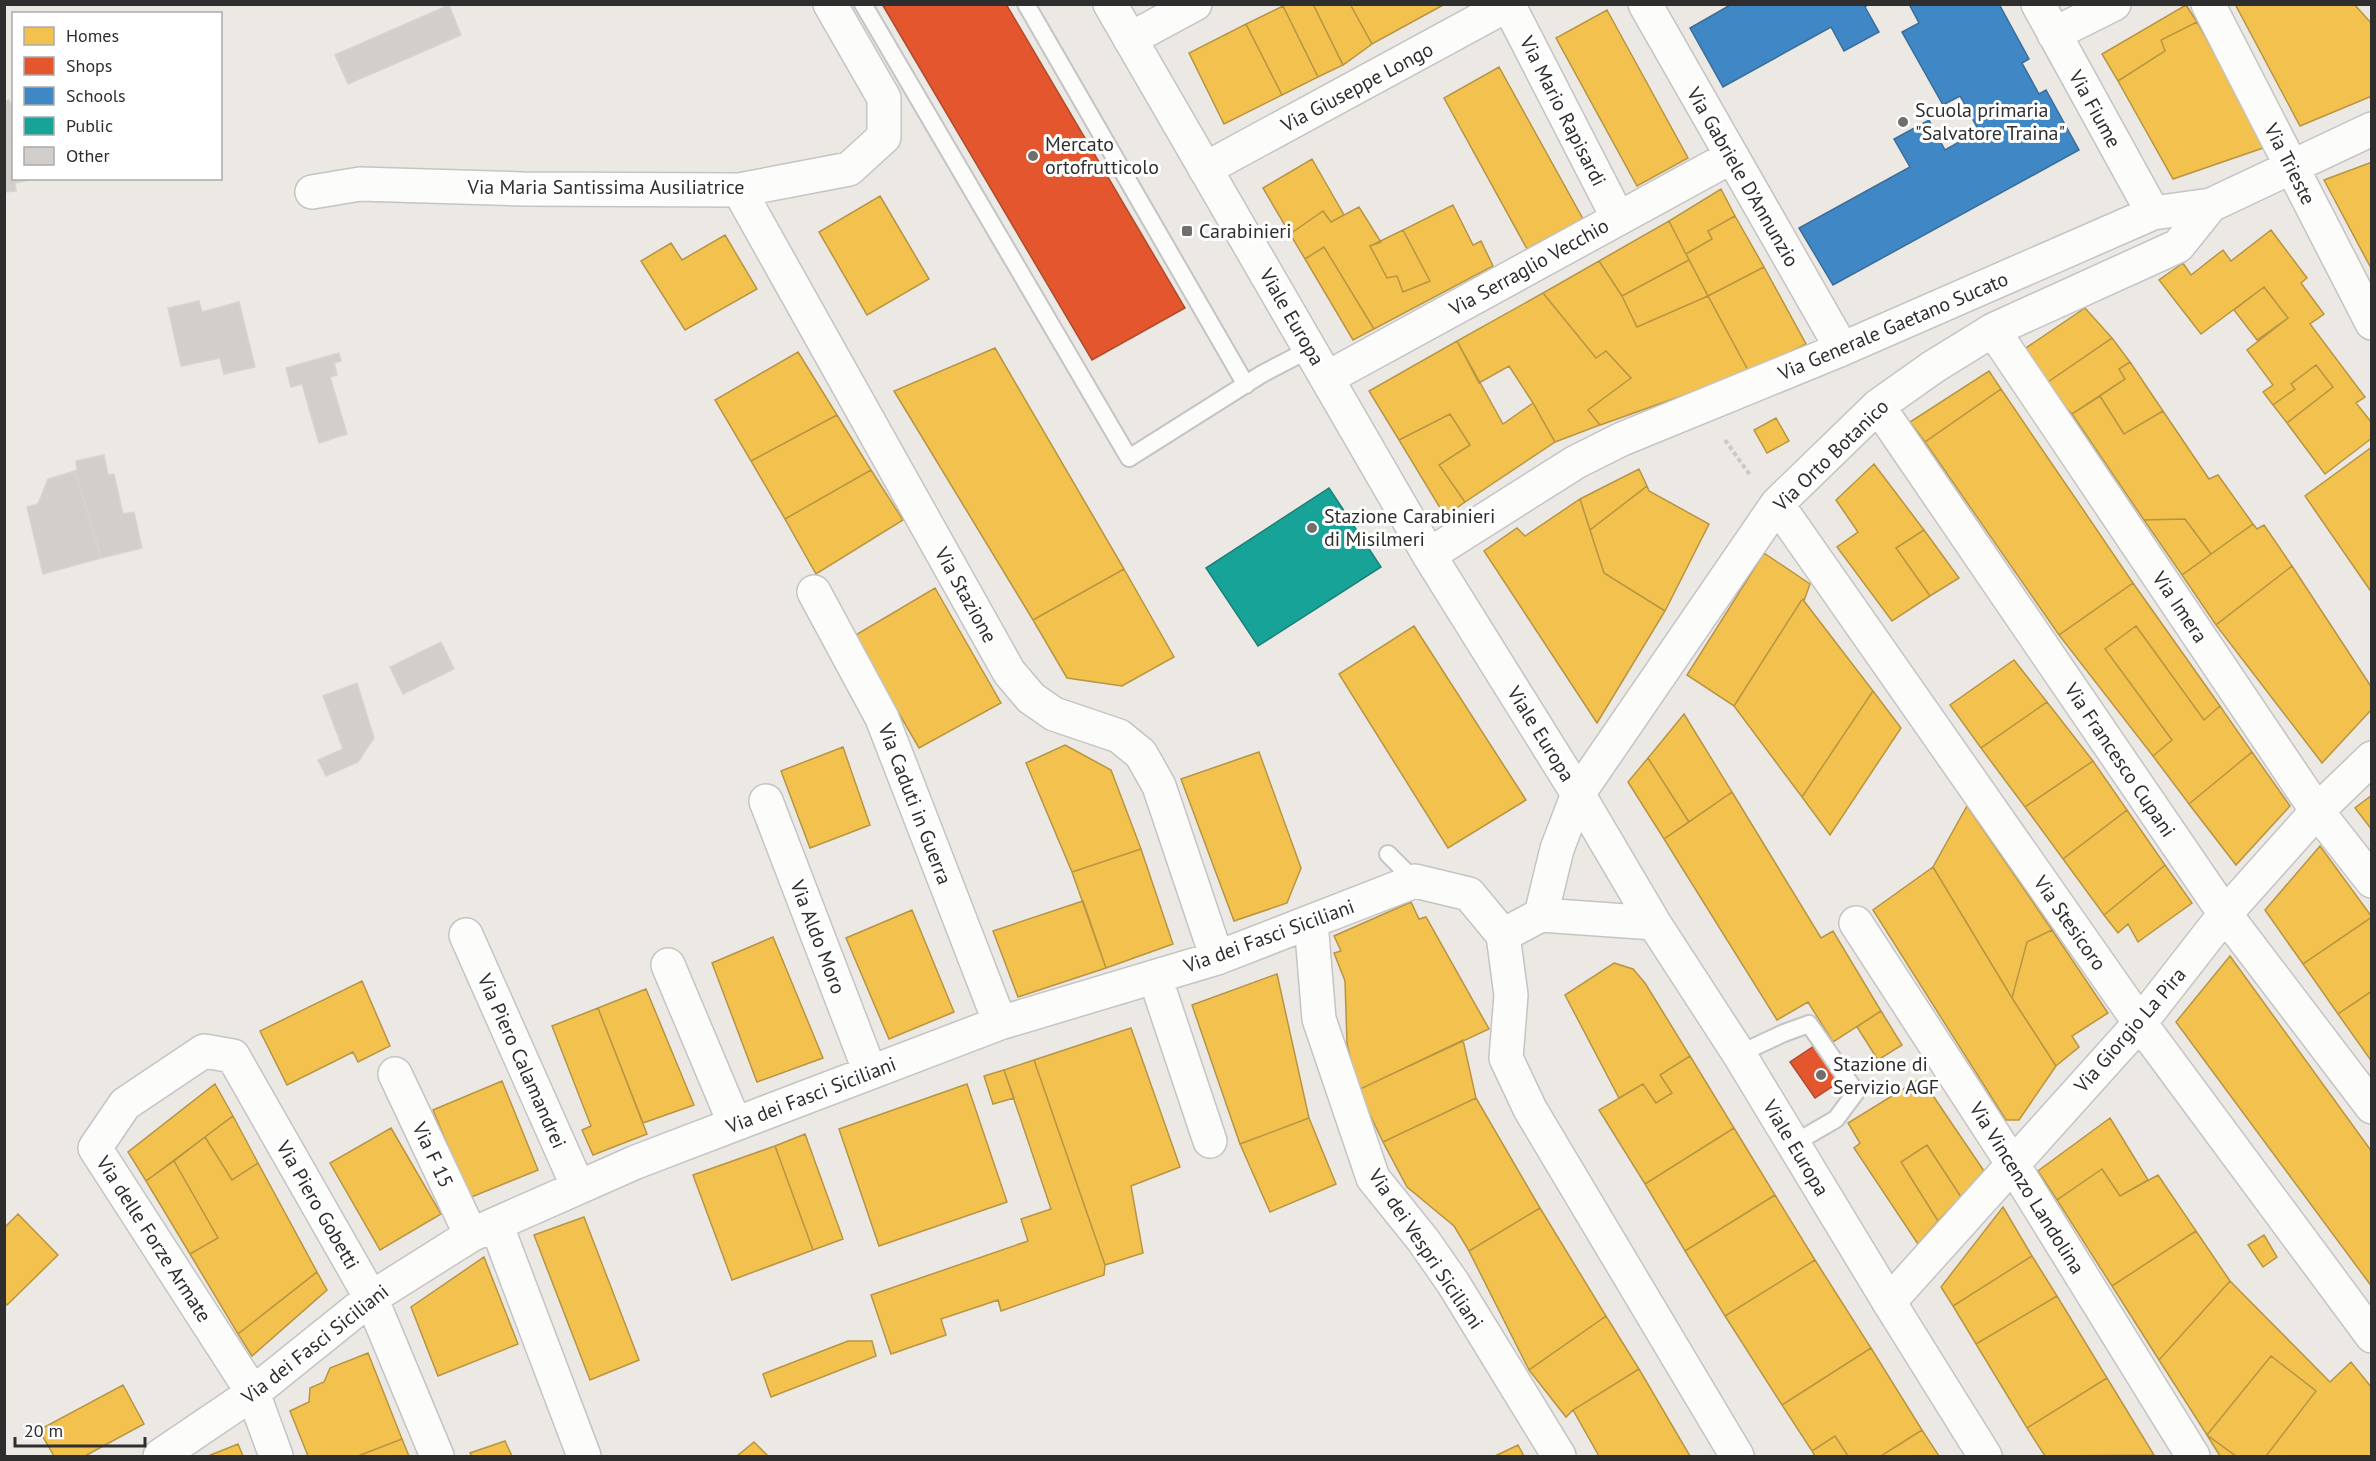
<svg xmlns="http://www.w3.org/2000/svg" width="2376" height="1461" font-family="'PT Sans',sans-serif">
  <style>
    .homes { fill: #f2c14e; stroke: #b79544; stroke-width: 1.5 }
    .shops { fill: #e4572e; stroke: #ad4b2e; stroke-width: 1.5 }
    .schools { fill: #3f88c5; stroke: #3a6d98; stroke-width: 1.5 }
    .public { fill: #17a398; stroke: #1e8078; stroke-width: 1.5 }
    .building { fill: #d1cecb; stroke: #d7d4d0; stroke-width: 1.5 }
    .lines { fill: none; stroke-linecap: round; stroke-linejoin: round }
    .service-casing { stroke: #c5c4c5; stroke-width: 20 }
    .minor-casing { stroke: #c5c4c5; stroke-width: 36 }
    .secondary-casing { stroke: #c5c4c5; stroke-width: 36 }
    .path { stroke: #c9c9c8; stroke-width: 4; stroke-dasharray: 4.5 3; stroke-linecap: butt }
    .service { stroke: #fcfcfb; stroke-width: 16 }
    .minor { stroke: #fcfcfb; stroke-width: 33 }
    .secondary { stroke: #fcfcfb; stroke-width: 33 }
    .poi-dot { fill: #706f6e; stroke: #fff; stroke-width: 2 }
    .labels { text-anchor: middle; stroke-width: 6; stroke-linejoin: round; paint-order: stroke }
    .street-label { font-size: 20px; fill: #2e2e2e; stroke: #fff }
    .poi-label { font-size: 20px; fill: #2e2e2e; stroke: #fff; text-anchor: start }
  </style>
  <rect width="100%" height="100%" fill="#ece8e4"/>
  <path class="homes" d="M1286,4h27l30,61 -25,12 -35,-71z
    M1313,4h37l22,40 -29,21z
    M1350,4h95l-73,40z
    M2235,4h119l18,20v72l-72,30z
    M2186,5l11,17 -36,18 4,11 -47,30 -16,-27z
    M1283,6l35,71 -36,18 -36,-71z
    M1607,10l81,148 -51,28 -81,-148z
    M2197,22l69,125 -93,32 -55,-98 47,-30 -4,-11z
    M1246,24l36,71 -58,29 -35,-71z
    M1499,67l84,152 -56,30 -83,-151z
    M1312,159l32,56 -13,7 -8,-11 -33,23 -27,-46z
    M2372,162v108l-48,-90z
    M1721,189l14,27 -27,15 4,8 -26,15 -17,-33z
    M880,196l49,83 -62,36 -48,-83z
    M1453,205l20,40 8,-4 12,25 -119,63 -50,-82 -19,12 -15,-25 33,-23 8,11 28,-15 22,35 -11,4 17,32 10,-2 6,16 27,-11 -27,-51z
    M1735,216l29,51 -56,29 -22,-42 26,-15 -4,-8z
    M1669,221l20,39 -67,36 -23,-35z
    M1403,230l27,51 -27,11 -6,-16 -10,2 -17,-32z
    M2271,230l36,48 -6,5 23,31 -14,10 55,73 -9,6 16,20v15l-47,36 -38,-51 46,-36 -17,-22 -25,19 4,5 -22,16 -10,-13 10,-7 -26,-35 41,-32 -24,-31 -63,47 -42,-54 24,-17 8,12 32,-25 8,11z
    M725,235l32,54 -72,41 -44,-69 30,-18 11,17z
    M1324,247l50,82 -21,11 -48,-81z
    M1689,260l19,36 -71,31 -15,-31z
    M1599,261l23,35 15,31 71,-31 41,76 -149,53 -12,-15 43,-32 -25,-27 -10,7 -53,-65z
    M1764,267l42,77 -57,28 -41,-76z
    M2264,287l24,31 -31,22 -23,-30z
    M1543,293l53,65 10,-7 25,27 -43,32 12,15 -45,17 -22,-39 -24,-37 -30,17 -22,-42z
    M2085,308l27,30 -64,44 18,26 -18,-12 -28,-44z
    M2112,338l18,24 -11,7 6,10 -53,35 -6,-6 -18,-26z
    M1457,341l46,83 30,-21 22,39 -90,60 -26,-37 31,-20 -20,-31 -51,26 -30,-49z
    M995,348l129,221 -91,51 -139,-229z
    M798,352l39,63 -86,46 -36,-61z
    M2130,362l33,49 -39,23 -24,-38 25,-17 -6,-10z
    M2316,365l17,22 -46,36 -14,-18 22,-16 -4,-5z
    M1989,371l12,18 -76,53 -15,-20z
    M2001,389l132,194 -74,52 -134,-193z
    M2100,396l24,38 39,-23 46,68 9,-4 35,49 -42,30 -26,-35 -41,1 -72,-106z
    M1450,414l20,31 -31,20 26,37 -20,14 -46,-76z
    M837,415l34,55 -86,49 -34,-58z
    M1776,418l13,23 -22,12 -13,-23z
    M2372,447v146l-67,-97z
    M1874,464l50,66 -28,18 34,48 -38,25 -55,-74 21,-15 -22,-32z
    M1639,469l8,17 -57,44 -10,-31z
    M871,470l32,50 -87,54 -31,-55z
    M1647,486l2,5 60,33 -44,87 -61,-38 -14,-43z
    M1580,499l24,74 61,38 -68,112 -113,-172 33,-23 8,8z
    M2185,519l26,35 -29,21 -38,-55z
    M2253,524l4,5 7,-4 28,41 -76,59 -34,-50z
    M1924,530l35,48 -29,18 -34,-48z
    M1764,553l46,31 -5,14 -4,3 -67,105 -47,-31z
    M2292,566l80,122v21l-50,54 -106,-138z
    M1124,569l50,88 -52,29 -55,-8 -34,-58z
    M2133,583l87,123 -16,14 -68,-94 -31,23 67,91 -19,16 -94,-121z
    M935,588l66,115 -82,45 -65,-112z
    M1805,598l-1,3 69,90 -71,106 -68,-91 67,-105z
    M1414,626l112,174 -78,48 -109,-174z
    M2136,626l68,94 16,-14 32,46 -63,52 -36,-48 19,-16 -67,-91z
    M2014,660l33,42 -66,46 -31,-43z
    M1873,691l28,37 -71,107 -28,-38z
    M2047,702l46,59 -68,46 -44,-59z
    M1684,714l48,78 -43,30 -41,-64z
    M1065,745l46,25 30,79 -69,23 -46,-109z
    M843,747l27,78 -60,23 -29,-77z
    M1259,752l42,116 -14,35 -53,18 -53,-142z
    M2252,752l38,54 -54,59 -47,-61z
    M1648,758l41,64 -25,17 -36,-57z
    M2093,761l34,49 -64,49 -38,-52z
    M1732,792l89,146 12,-7 48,80 -48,31 -25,-40 -31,18 -113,-181z
    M2372,795v35l-17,-22z
    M1967,806l85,124 -25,12 -15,56 -79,-131z
    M2127,810l38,55 -61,50 -41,-56z
    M2320,846l52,71 -69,47 -38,-54z
    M1141,849l32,95 -67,24 -34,-96z
    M2165,865l27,38 -54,39 -10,-18 -10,9 -14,-18z
    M1933,867l79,131 42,65 2,3 -37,54h-13l-133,-210z
    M1083,901l23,67 -88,29 -25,-66z
    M1411,902l8,17 7,-2 63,112 -131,61 -11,-46 -2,-63 -11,-28 7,-2 -7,-15z
    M912,910l42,102 -65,27 -43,-101z
    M2372,917v74l-34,23 -35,-50z
    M2052,930l56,83 -36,23 7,11 -23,19 -44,-68 15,-56z
    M773,937l50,121 -66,24 -45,-119z
    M2230,956l142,196v135l-196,-265z
    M1614,963l19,6 12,14 45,73 -30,19 12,18 -16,10 -13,-19 -24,14 -54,-103z
    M1277,974l32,144 -69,26 -48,-139z
    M362,981l28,65 -32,16 -5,-10 -66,33 -27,-54z
    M646,989l48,116 -51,18 -45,-115z
    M2372,991v71l-34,-48z
    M598,1008l49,126 -54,21 -11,-25 9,-4 -39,-100z
    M1881,1011l21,34 -24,15 -21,-33z
    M1131,1028l49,139 -49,19 12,67 -38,12 -71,-205z
    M1463,1040l13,58 -93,44 -25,-52z
    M1690,1056l44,72 -89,56 -46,-74 44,-26 13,19 16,-10 -12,-18z
    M1034,1060l71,205 -1,10 -103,36 -3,-11 -57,19 5,16 -55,19 -20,-59 157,-54 -7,-22 30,-10 -47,-139z
    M1004,1070l10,28 -21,6 -9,-28z
    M1921,1078l63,93 -23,26 -34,-52 -26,17 37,59 -20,23 -64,-96 6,-5 -12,-20z
    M502,1081l36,89 -69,28 -36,-88z
    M215,1084l18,32 -87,65 -18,-29z
    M967,1084l40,118 -128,44 -40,-117z
    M1476,1098l64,110 -71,43 -15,-25 -47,-39 -24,-45z
    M233,1116l25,47 -26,17 -27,-43z
    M1309,1118l27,66 -66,28 -30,-68z
    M2110,1118l38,62 -28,16 -18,-27 -45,31 -19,-29z
    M391,1128l50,86 -61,36 -50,-87z
    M1734,1128l41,67 -90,56 -40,-67z
    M805,1134l38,105 -30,11 -38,-104z
    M205,1137l27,43 26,-17 59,109 -79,62 -48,-80 28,-16 -44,-77z
    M1927,1145l34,52 -23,24 -37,-59z
    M775,1146l38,104 -81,30 -39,-105z
    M174,1161l44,77 -28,16 -44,-73z
    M2102,1169l18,27 38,-21 38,56 -84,55 -55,-86z
    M1775,1195l40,65 -90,56 -40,-65z
    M2003,1207l29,49 -79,50 -12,-19z
    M1540,1208l66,108 -77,54 -60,-119z
    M18,1214l40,41 -51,50 -3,-3v-74z
    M584,1217l55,143 -49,20 -56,-145z
    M2196,1231l34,50 -71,79 -47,-74z
    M2264,1235l13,22 -14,10 -15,-22z
    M2032,1256l25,40 -81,48 -23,-38z
    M484,1257l34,87 -80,32 -27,-69z
    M1815,1260l56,88 -89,57 -57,-89z
    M317,1272l10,18 -75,66 -14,-22z
    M2230,1281l100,101 21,-20 21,26v68h-106l50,-65 -45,-35 -64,79 -48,-75z
    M2057,1296l50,82 -80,50 -51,-84z
    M1606,1316l33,53 -66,41 -7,7 -37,-47z
    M848,1341h24l4,15 -105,41 -8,-23z
    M1871,1348l51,82 -41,26h-33l-13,-20 -23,15 -30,-46z
    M368,1353l34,86 -44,17h-50l-18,-45 19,-9 1,-14 14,-6 6,-14z
    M2271,1356l45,35 -50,65h-30l-29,-21z
    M1639,1369l51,87h-91l-26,-46z
    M2107,1378l47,77 -109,1 -18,-28z
    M123,1385l21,39 -59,32h-31l-15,-26z
    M1922,1430l17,26h-58z
    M2207,1435l29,21h-16z
    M1835,1436l13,20h-33l-3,-5z
    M402,1439l7,17h-51z
    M505,1441l7,15h-40l-2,-3z
    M754,1442l14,14h-31z
    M238,1444l5,12h-35z
    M1518,1445l6,11h-29z"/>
  <path class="shops" d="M882,4h124l179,304 -93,52z
    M1817,1044l25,36 -27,18 -25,-36z"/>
  <path class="schools" d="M1732,4h137l-4,3 14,25 -35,19 -13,-24 -108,60 -33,-59z
    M1909,4h90l30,55 -7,4 17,31 7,-4 33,60 -246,135 -34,-57 111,-61 -16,-28 35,-19 16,30 34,-19 -19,-35 -17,9 -41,-73 17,-9z"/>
  <path class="public" d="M1329,488l52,79 -123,79 -52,-78z"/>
  <path class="building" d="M449,5l12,30 -113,49 -13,-29z
    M9,100l5,11v67h24l-23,5 1,8 -12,1v-90z
    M199,301l3,11 37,-10 16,65 -31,7 -4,-16 -39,8 -13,-58z
    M339,353l2,8 -7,2 3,12 -7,2 17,57 -28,9 -17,-59 -11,3 -5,-19z
    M104,455l4,20 6,-1 9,40 11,-2 8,36 -41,10 -26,-87 2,-1 -1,-9z
    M75,471l26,87 -58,16 -16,-67 11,-3 10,-25z
    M441,642l13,27 -51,25 -13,-27z
    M357,683l17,55 -16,24 -32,14 -8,-16 25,-11 -20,-53z"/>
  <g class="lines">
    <defs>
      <path id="service" d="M863,4l266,454 133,-84 48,-25
        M1026,4l220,381
        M1388,854l27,27
        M1739,1054l45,-21 25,-9 47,68 -20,27 -43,25"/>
      <path id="minor" d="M1508,4l110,214
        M1645,4l197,345
        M2038,4l115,209
        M2208,4l164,319
        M2054,34l60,-30
        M1130,39l65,-35
        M1205,169l304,-165
        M739,190l270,482 22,26 23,16 65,22 22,18 18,32 58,172
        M312,192l48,-8 163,5 216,1 110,-21 35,-32v-39l-54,-94
        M1993,330l324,481 55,70
        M1327,378l404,-221
        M1878,406l347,508 147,193
        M1777,504l363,519 232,313
        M1429,555l147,-93 46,-23 220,-90 311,-136 58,-8 161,-76
        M814,592l68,126 118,305
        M1578,794l199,-290 101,-98 55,-39 60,-37 185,-84 33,-41
        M766,801l104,271
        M1311,922l8,97 54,159 50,62 30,43 106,173
        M1856,923l156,240 181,293
        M466,935l112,252
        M668,965l67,159
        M1155,977l55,164
        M395,1074l76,161
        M496,1224l88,232
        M1889,1302l251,-279 85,-109 92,-103 55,-53
        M160,1456l93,-63 118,-95 100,-63 165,-73 364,-139 217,-65 198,-77 54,13 34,41
        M276,1456l-23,-63 -158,-245 30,-44 79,-53 29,5 138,242 66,158"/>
      <path id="secondary" d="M1110,4l319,551 149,239 76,129 85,131 150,248 96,154
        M1578,794l-21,55 -16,66 -38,20 8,60 -5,63 24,51 207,347
        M1541,915l113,8"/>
    </defs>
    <use href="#service" class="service-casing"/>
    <use href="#minor" class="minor-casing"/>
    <use href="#secondary" class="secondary-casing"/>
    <path class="path" d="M1725,440l25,35"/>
    <use href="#service" class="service"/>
    <use href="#minor" class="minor"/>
    <use href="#secondary" class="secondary"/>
  </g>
  <g class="poi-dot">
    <circle cx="1903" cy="122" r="6"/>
    <circle cx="1033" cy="156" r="6"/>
    <rect x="1181" y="225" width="12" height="12" rx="3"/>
    <circle cx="1312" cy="528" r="6"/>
    <circle cx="1821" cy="1075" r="6"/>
  </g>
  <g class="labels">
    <g class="street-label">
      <text transform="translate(1357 87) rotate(-28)" y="7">Via Giuseppe Longo</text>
      <text transform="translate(2095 109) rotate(61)" y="7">Via Fiume</text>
      <text transform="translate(1563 111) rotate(63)" y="7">Via Mario Rapisardi</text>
      <text transform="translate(2290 164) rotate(63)" y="7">Via Trieste</text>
      <text transform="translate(1743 177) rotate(60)" y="7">Via Gabriele D'Annunzio</text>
      <text x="606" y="194">Via Maria Santissima Ausiliatrice</text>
      <text transform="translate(1529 267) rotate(-29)" y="7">Via Serraglio Vecchio</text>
      <text transform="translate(1292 317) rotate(60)" y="7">Viale Europa</text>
      <text transform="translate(1893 326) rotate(-23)" y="7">Via Generale Gaetano Sucato</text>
      <text transform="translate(1831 455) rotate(-44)" y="7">Via Orto Botanico</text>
      <text transform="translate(966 595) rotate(61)" y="7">Via Stazione</text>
      <text transform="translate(2180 607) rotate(56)" y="7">Via Imera</text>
      <text transform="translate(1541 734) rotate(58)" y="7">Viale Europa</text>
      <text transform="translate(2120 760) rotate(56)" y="7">Via Francesco Cupani</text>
      <text transform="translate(915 804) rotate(69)" y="7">Via Caduti in Guerra</text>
      <text transform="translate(2070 923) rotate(55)" y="7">Via Stesicoro</text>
      <text transform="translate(1269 936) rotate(-20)" y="7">Via dei Fasci Siciliani</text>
      <text transform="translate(818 937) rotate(69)" y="7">Via Aldo Moro</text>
      <text transform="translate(2130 1030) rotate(-49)" y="7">Via Giorgio La Pira</text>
      <text transform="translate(522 1061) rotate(66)" y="7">Via Piero Calamandrei</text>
      <text transform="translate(811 1095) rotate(-21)" y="7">Via dei Fasci Siciliani</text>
      <text transform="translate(1796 1148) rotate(59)" y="7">Viale Europa</text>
      <text transform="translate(433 1155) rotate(65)" y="7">Via F 15</text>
      <text transform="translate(2027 1188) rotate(58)" y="7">Via Vincenzo Landolina</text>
      <text transform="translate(318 1205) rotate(60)" y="7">Via Piero Gobetti</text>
      <text transform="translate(154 1239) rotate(57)" y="7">Via delle Forze Armate</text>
      <text transform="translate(1426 1249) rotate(56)" y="7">Via dei Vespri Siciliani</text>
      <text transform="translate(315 1344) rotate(-38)" y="7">Via dei Fasci Siciliani</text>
    </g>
    <g class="poi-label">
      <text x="1915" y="117">Scuola primaria<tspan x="1915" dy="23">"Salvatore Traina"</tspan></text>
      <text x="1045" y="151">Mercato<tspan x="1045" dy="23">ortofrutticolo</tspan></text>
      <text x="1199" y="238">Carabinieri</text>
      <text x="1324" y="523">Stazione Carabinieri<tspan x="1324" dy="23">di Misilmeri</tspan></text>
      <text x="1833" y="1071">Stazione di<tspan x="1833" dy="23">Servizio AGF</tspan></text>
    </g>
  </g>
  <rect width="2376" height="1461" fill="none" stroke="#2e2e2e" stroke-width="12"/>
  <rect x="12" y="12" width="210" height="168" fill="#ffffff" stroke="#ababab" stroke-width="1.5"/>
  <rect x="24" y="27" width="30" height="18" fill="#f2c14e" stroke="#ababab" stroke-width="1.5"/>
  <text x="66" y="42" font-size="18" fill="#2e2e2e">Homes</text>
  <rect x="24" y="57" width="30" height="18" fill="#e4572e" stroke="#ababab" stroke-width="1.5"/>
  <text x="66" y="72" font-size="18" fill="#2e2e2e">Shops</text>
  <rect x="24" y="87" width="30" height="18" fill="#3f88c5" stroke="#ababab" stroke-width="1.5"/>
  <text x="66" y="102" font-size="18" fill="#2e2e2e">Schools</text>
  <rect x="24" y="117" width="30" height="18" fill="#17a398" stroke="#ababab" stroke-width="1.5"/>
  <text x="66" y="132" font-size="18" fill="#2e2e2e">Public</text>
  <rect x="24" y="147" width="30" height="18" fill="#d1cecb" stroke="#ababab" stroke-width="1.5"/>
  <text x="66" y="162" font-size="18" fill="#2e2e2e">Other</text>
  <path d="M15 1437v9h130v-9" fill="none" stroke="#2e2e2e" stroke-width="3"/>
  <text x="24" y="1437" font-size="18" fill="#2e2e2e" stroke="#ffffff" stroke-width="4.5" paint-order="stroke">20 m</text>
</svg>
